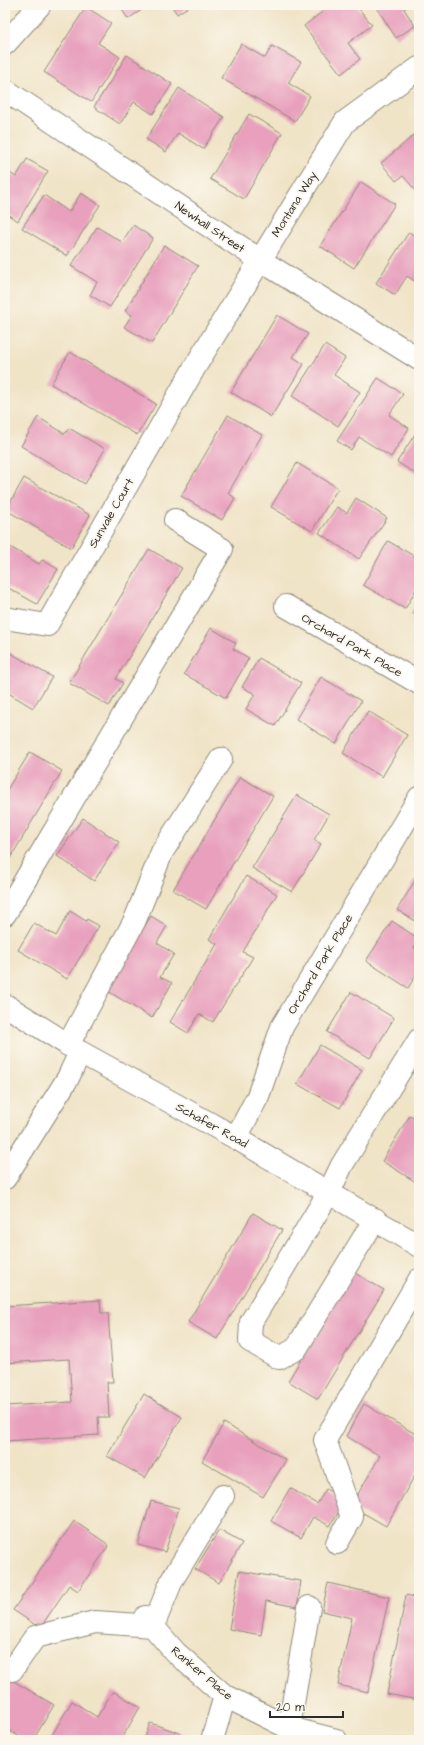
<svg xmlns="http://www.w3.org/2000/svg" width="424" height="1745" font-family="'Architects Daughter',sans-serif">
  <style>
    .building { fill: #e8a0bd }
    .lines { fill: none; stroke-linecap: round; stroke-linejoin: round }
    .minor-casing { stroke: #8e8879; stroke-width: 24 }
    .minor { stroke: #fff; stroke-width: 22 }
    .labels { text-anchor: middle; stroke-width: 3.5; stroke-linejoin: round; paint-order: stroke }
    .street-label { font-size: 12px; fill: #2b2b2b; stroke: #fbf7ec }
  </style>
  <rect width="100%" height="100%" fill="#fbf7ec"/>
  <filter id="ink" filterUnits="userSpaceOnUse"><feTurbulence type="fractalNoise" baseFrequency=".025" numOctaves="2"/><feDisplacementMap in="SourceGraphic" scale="8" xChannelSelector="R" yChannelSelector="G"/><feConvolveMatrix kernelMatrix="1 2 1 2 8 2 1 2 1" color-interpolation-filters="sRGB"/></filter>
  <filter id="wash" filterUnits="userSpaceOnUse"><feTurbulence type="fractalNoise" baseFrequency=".012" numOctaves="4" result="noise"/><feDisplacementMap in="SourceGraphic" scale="16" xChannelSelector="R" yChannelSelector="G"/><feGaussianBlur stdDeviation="0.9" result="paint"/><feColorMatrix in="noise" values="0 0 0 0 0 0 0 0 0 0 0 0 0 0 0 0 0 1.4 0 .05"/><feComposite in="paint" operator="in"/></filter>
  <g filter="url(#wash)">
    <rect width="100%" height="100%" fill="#f0e4c7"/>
    <g id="blocks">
      <path class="building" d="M119,5h30l-21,14z
        M171,5h20l-14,9z
        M331,5h25l16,20 -24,18 12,16 -19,15 -37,-48z
        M375,5h35l-6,4 11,17 -19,12z
        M86,7l25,16 -13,20 22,14 -29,45 -47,-30z
        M241,44l24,14 7,-12 29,16 -13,21 22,13 -15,25 -74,-43z
        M127,55l45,29 -19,30 -19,-12 -14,22 -26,-17z
        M179,88l45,29 -21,32 -25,-16 -12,19 -20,-13z
        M249,114l33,19 -38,66 -34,-20z
        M419,131v63l-16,-18 -7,5 -15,-18z
        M27,159l21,12 -30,50 -13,-8v-43l11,7z
        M361,182l34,22 -41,64 -34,-22z
        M81,193l19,12 -33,51 -45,-28 22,-33 25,17z
        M133,225l20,13 -43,69 -20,-12 7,-13 -26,-16 26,-39 25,15z
        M409,232l10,7v45l-12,-8 -12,19 -19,-12z
        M164,245l34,21 -46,77 -28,-16 8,-12 -7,-4z
        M277,315l31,19 -15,23 11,7 -33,53 -40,-25z
        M325,345l20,13 -11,17 26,17 -22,34 -46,-30z
        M70,352l86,52 -19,31 -86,-51z
        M378,378l25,16 -14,21 20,13 -18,29 -32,-20 -8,13 -14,-9z
        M228,415l34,20 -34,58 7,5 -13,22 -41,-24z
        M38,417l27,17 4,-6 36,21 -20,35 -64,-38z
        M419,428v48l-22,-14z
        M297,463l41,25 -26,43 -41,-24z
        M24,478l66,37 -19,33 -65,-38z
        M356,498l31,20 -28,41 -40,-26 18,-26 10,6z
        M388,541l31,18v25l-14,25 -42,-24z
        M5,544l34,20 3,-4 16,9 -21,35 -32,-18z
        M149,549l33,19 -66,111 7,4 -14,23 -40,-23z
        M419,600v17l-7,-4z
        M211,628l25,15 -3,6 16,9 -23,40 -42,-24z
        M9,652l43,25 -19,31 -28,-17v-33z
        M259,658l42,25 -26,43 -29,-17 9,-15 -13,-7z
        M321,677l40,24 -25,43 -40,-25z
        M368,711l39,24 -25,42 -39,-24z
        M30,752l32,19 -57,96v-74z
        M240,777l33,19 -67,113 -33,-19z
        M297,795l32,19 -15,26 7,4 -29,48 -40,-24z
        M83,818l36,24 -25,39 -37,-25z
        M419,874v49l-22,-13z
        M246,876l31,18 -34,58 10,5 -40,65 -14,-8 -11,19 -18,-11 47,-78 -8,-5z
        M70,911l16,10 1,-2 12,7 -32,53 -49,-29 16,-27 22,13z
        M151,916l16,10 -10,17 17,11 -14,23 12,6 -20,35 -46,-28z
        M392,921l27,18 -5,9 5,4v18l-11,18 -42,-27z
        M351,992l43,26 -24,40 -43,-26z
        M320,1045l42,25 -22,38 -43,-24z
        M419,1111v73l-37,-23 28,-46 5,3z
        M253,1213l29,17 -65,109 -29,-17z
        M353,1272l31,18 -66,109 -30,-18z
        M100,1300l1,13h7l5,69h-6l2,35h-11l1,18 -94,6v-35l67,-4 -3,-43 -64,4v-57z
        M144,1394l38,23 -37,61 -38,-22z
        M364,1404l55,32v32l-33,58 -35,-20 29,-50 -34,-20z
        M224,1423l62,37 -23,37 -61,-36z
        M290,1488l27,16 9,-15 20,12 -16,25 -17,-9 -12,21 -30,-17z
        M151,1501l28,7 -14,44 -27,-7z
        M74,1521l35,24 -31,46 -9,-6 -29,43 -27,-18z
        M219,1530l23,13 -23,40 -24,-14z
        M239,1571l62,10 -4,26 -31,-6 -5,34 -32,-6z
        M328,1583l61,14 -21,95 -30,-7 14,-67 -30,-7z
        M406,1595l13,3 -1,102 -31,-6z
        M5,1676l49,29 -21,35h-8l-20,-12z
        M113,1691l27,16 -19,33h-72l23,-39 25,16z
        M150,1723l30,10 -3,7h-33z"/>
    </g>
  </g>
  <g filter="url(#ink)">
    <use href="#blocks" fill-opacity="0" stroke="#8e8879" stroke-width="1"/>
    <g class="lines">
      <defs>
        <path id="minor" d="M5,44l35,-39
          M5,90l255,170 159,99
          M286,606l133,77
          M5,618l42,7 149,-260 149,-243 74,-54
          M5,914l217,-365 -47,-29
          M5,1005l75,47 156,86 183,108
          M68,1045l67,-125 27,-68 59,-93
          M236,1138l22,-42 24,-69 137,-229
          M5,1178l63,-100 12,-26
          M375,1219l-79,130 -17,9 -29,-17 1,-19 78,-130 13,-27 77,-125
          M337,1543l15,-26 -27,-77 94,-160
          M145,1617l30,35 50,44 64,32 47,12
          M12,1670l23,-33 60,-15 58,4 19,-46 51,-84
          M289,1728l20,-121
          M212,1740l13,-44"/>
      </defs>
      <use href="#minor" class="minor-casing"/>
      <use href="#minor" class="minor"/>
    </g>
  </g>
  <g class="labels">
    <g class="street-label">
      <text transform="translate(294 204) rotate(-58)" y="4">Montana Way</text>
      <text transform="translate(210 227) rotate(34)" y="4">Newhall Street</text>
      <text transform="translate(111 513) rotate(-60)" y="4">Sunvale Court</text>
      <text transform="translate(352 645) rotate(30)" y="4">Orchard Park Place</text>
      <text transform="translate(320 964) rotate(-59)" y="4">Orchard Park Place</text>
      <text transform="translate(212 1125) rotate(29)" y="4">Schafer Road</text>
      <text transform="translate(202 1673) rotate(40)" y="4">Ranker Place</text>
    </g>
  </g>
  <rect width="424" height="1745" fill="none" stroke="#fbf7ec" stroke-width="20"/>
  <path d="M270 1711v6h73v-6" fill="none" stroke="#2b2b2b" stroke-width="2"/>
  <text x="276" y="1711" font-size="12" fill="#2b2b2b" stroke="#fbf7ec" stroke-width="3" paint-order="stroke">20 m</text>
</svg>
